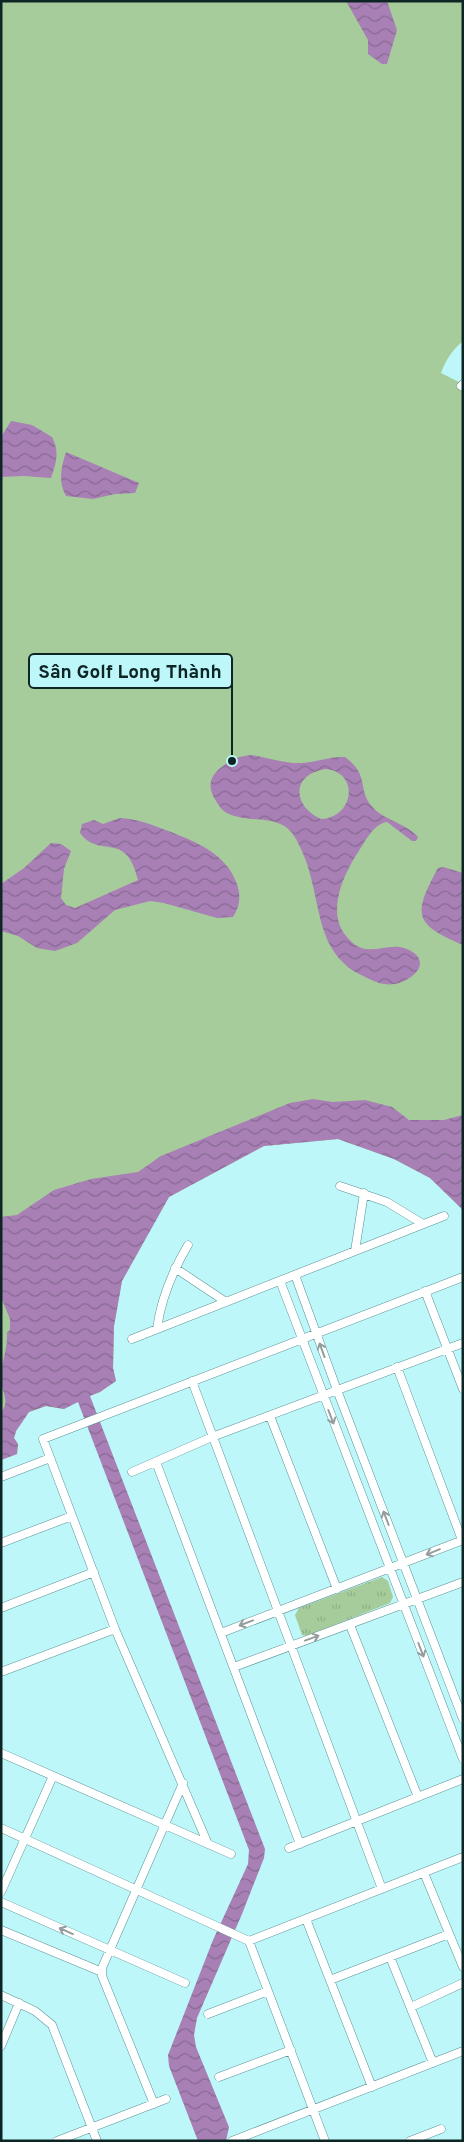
<svg xmlns="http://www.w3.org/2000/svg" width="464" height="2142" font-family="Overpass,sans-serif">
  <style>
    .grass { fill: #a7cc9b }
    .park { fill: url(#park-tufts) }
    .water { fill: url(#water-waves); fill-rule: evenodd }
    .lines { fill: none; stroke-linecap: round; stroke-linejoin: round }
    .minor-casing { stroke: #5b9294; stroke-width: 9 }
    .minor { stroke: #fff; stroke-width: 8 }
    .oneway { stroke: #939d9d }
    .leader { fill: none; stroke: #0e2526; stroke-width: 2 }
    .callout-dot { fill: #0e2526; stroke: #bdf7f9; stroke-width: 2 }
    .callout { fill: #bdf7f9; stroke: #0e2526; stroke-width: 2 }
    .callout-label { font-size: 19px; text-anchor: middle; font-weight: bold; fill: #0e2526 }
  </style>
  <defs>
    <pattern id="park-tufts" width="24" height="20" patternUnits="userSpaceOnUse" patternTransform="scale(1.25)"><rect width="24" height="20" fill="#a7cc9b"/><path d="M3 7l-1-3M5 7V3M7 7l1-3M15 17l-1-3M17 17v-4M19 17l1-3" fill="none" stroke="#8faf85"/></pattern>
    <pattern id="water-waves" width="16" height="10" patternUnits="userSpaceOnUse" patternTransform="scale(1.25)"><rect width="16" height="10" fill="#a880b5"/><path d="M0 5q4-4 8 0t8 0" fill="none" stroke="#876993"/></pattern>
  </defs>
  <rect width="100%" height="100%" fill="#bdf7f9"/>
  <path class="grass" d="M1,1h462v340c-11,9 -17,19 -22,32l22,11v826l-33,-32 -36,-19 -56,-20 -74,7 -95,51 -47,84 -8,45 -1,42 3,13 -16,11 -16,6 -20,11 -18,-3 -17,6 -13,19 -2,7 4,6 -1,10 -16,6z"/>
  <path class="park" d="M382,1577l6,4 5,16 -3,6 -83,33 -5,-1 -7,-20 4,-7z"/>
  <path class="water" d="M346,1h41l10,29 -10,34h-5l-14,-10v-14z
    M11,421l21,4 20,12c8,15 4,27 -1,41l-27,-2 -23,1v-40z
    M66,452l73,31 -4,10 -20,1 -22,5 -27,-3c-8,-14 -5,-29 0,-44z
    M251,755c17,2 34,9 51,8 15,-1 28,-7 43,-6 24,18 13,30 25,47 11,16 35,18 48,33l-2,4h-4l-25,-19c-15,2 -24,24 -32,35 -14,23 -28,58 -8,80 5,6 11,11 19,12 13,2 27,-6 41,0 26,11 8,31 -12,35 -12,2 -22,-3 -32,-8 -43,-20 -42,-62 -53,-102 -3,-12 -8,-24 -14,-35 -14,-27 -45,-15 -67,-25 -6,-2 -10,-8 -13,-13 -9,-14 -7,-25 7,-35 8,-7 18,-10 28,-11zM326,769c34,4 28,48 -5,50 -29,-13 -30,-45 5,-50z
    M120,818c21,1 37,9 56,16 25,10 51,22 61,50 4,12 3,22 -4,33l-16,1 -53,-15 -14,-2 -35,9 -38,33 -22,8 -18,-3 -19,-12 -17,-5v-47l23,-16 27,-25 10,1 10,7 -7,18 -3,29 5,7 9,3 63,-28c-12,-51 -38,-20 -58,-47l2,-9 12,-4 9,4z
    M443,867l20,6v72c-50,-21 -50,-31 -25,-77z
    M313,1099l20,3 32,-2 27,7 17,13h35l19,-5v95l-33,-32 -36,-19 -56,-20 -74,7 -95,51 -47,84 -8,45 -1,42 3,13 -16,11 -10,4 175,453 -1,9 -22,56 -45,104 -3,17 2,12 33,80 -3,14h-28l-29,-75 -1,-11 45,-115 35,-76 1,-14 -171,-448 -14,7 -18,-3 -17,6 -13,19 -2,7 4,6 -1,10 -16,6v-48c9,-10 2,-18 0,-30 -1,-17 7,-32 6,-50l3,-2v-11l-9,-22v-80l16,-2 37,-25 37,-11 47,-7 23,-16 129,-53z"/>
  <g class="lines">
    <defs>
      <path id="minor" d="M461,386l2,-2
        M340,1186l47,16 36,22
        M355,1251l9,-58
        M175,1268l51,34
        M295,1275l42,115 126,329
        M280,1281l183,478
        M425,1291l38,98
        M157,1329c4,-31 15,-57 31,-84
        M132,1339l312,-123
        M397,1367l65,173
        M192,1381l190,508
        M270,1416l67,173
        M156,1462l144,382
        M132,1472l80,-35 251,-94
        M1,1477l49,-19
        M1,1543l71,-27
        M1,1608l93,-36
        M350,1625l68,172
        M221,1633l242,-93
        M234,1667l229,-85
        M1,1672l114,-43
        M1,1753l230,101
        M1,1828l248,113 76,200
        M208,1844l-93,-215 -72,-190 420,-162
        M289,1848l174,-69
        M424,1873l39,94
        M1,1892l52,-116
        M1,1902l184,81
        M306,1919l66,168
        M1,1930l101,42
        M249,1941l214,-84
        M390,1957l43,106
        M330,1980l119,-46
        M1,1995l34,16 17,14 45,116
        M411,2007l52,-24
        M208,2014l60,-23
        M1,2046l18,-43
        M219,2077l72,-27
        M154,2104l-52,-128v-8l81,-185
        M57,2141l109,-42
        M232,2141l231,-90
        M410,2141l31,-12"/>
    </defs>
    <use href="#minor" class="minor-casing"/>
    <use href="#minor" class="minor"/>
  </g>
  <defs><path id="oneway-shaft" d="M-6 0H5M1.5-3L5.5 0L1.5 3" fill="none" stroke-width="1.6" stroke-linecap="round" stroke-linejoin="round" transform="scale(1.25)"/></defs>
  <g class="oneway">
    <use href="#oneway-shaft" transform="translate(322 1350) rotate(-110)"/>
    <use href="#oneway-shaft" transform="translate(331 1417) rotate(69)"/>
    <use href="#oneway-shaft" transform="translate(386 1518) rotate(-111)"/>
    <use href="#oneway-shaft" transform="translate(433 1552) rotate(158)"/>
    <use href="#oneway-shaft" transform="translate(246 1623) rotate(159)"/>
    <use href="#oneway-shaft" transform="translate(312 1638) rotate(-20)"/>
    <use href="#oneway-shaft" transform="translate(421 1650) rotate(69)"/>
    <use href="#oneway-shaft" transform="translate(66 1931) rotate(-156)"/>
  </g>
  <path class="leader" d="M232 761L232 671"/>
  <circle class="callout-dot" cx="232" cy="761" r="5"/>
  <rect class="callout" x="29" y="654" width="203" height="34" rx="5"/>
  <g class="callout-label">
    <text x="130" y="678">Sân Golf Long Thành</text>
  </g>
  <rect width="464" height="2142" fill="none" stroke="#0e2526" stroke-width="5"/>
</svg>
